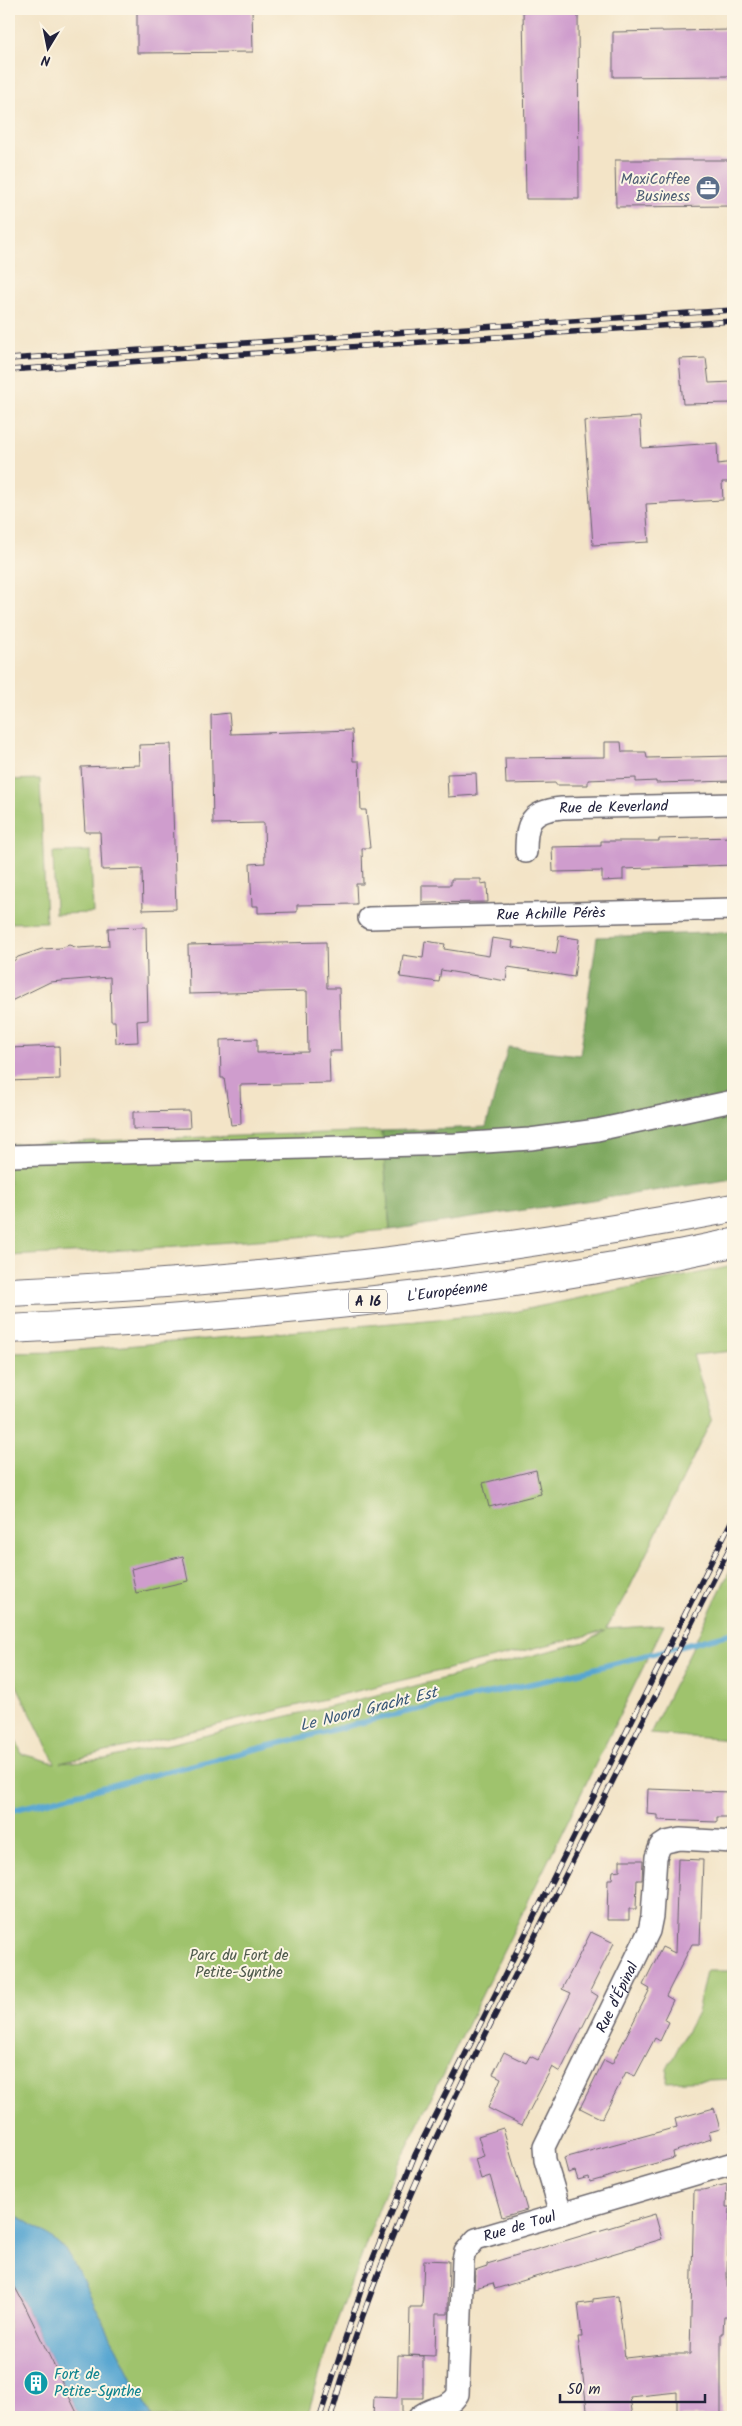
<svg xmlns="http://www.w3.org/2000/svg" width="742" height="2426" font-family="Kalam,sans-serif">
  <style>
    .green { fill: #9fc36d; stroke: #607254; fill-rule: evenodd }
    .forest { fill: #7fa960; stroke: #50664e }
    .water { fill: #57a6d1; stroke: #3c6486 }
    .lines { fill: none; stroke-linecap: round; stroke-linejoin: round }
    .stream { stroke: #57a6d1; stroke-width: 5.5 }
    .building { fill: #cf9dcd }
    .minor-casing { stroke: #6b666c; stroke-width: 24 }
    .highway-casing { stroke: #6b666c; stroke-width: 30 }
    .minor { stroke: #fff; stroke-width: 21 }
    .highway { stroke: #fff; stroke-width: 28 }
    .rail-casing { stroke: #22223b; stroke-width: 5.5 }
    .rail { stroke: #fcf5e5; stroke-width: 4; stroke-dasharray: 11; stroke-linecap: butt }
    .labels { text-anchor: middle; stroke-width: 4; stroke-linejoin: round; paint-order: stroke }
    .shield { fill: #fcf5e5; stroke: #63616e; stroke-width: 1 }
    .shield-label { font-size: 14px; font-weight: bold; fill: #22223b }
    .service-label { font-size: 15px; fill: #4e5e75; stroke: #fcf5e5; text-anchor: end }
    .street-label { font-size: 15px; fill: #22223b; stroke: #fcf5e5 }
    .park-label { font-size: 15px; fill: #4e5a4c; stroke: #fcf5e5 }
    .culture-label { font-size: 15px; fill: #0d838f; stroke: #fcf5e5; text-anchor: start }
    .water-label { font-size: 16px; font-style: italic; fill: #375777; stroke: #fcf5e5 }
  </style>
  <rect width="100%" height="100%" fill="#fcf5e5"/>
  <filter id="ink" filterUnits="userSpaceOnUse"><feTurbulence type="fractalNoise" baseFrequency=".02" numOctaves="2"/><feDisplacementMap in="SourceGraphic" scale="10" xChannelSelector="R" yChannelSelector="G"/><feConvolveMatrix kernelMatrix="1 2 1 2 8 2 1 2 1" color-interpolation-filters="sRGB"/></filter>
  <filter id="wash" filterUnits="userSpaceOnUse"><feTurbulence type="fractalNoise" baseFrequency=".0096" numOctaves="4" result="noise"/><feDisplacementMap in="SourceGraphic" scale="20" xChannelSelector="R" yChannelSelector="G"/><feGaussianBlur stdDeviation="1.12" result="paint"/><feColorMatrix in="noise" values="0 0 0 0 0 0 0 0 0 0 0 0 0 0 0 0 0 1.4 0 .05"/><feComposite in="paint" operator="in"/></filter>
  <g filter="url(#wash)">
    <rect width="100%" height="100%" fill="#f3e4c7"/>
    <path class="green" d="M40,779l6,143 -37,1v-143z
      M91,851l2,62 -38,1 -2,-62z
      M382,1131l8,99 -279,21 -102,5v-112z
      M733,1266v85l-40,4 19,64 -82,168 -24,42 58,-4 -279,567 -58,156 -20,69h-298v-691l13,28 33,9 -46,-93v-317l46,-1 453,-39zM605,1631l-17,10 -181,47 -302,71 -45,4z
      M733,1564v176l-83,-6z
      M706,1971h27v176h-3l2,-68 -66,3 1,-13 30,-57z"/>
    <path class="forest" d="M733,932v247l-343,51 -8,-99 104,-4 22,-80 72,8 17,-118z"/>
    <path class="water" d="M9,2211l37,22 19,16 14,24 72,144h-72l-55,-113 -4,-7 -11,-8z"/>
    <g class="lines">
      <path class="stream" d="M9,1811l375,-94 177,-40 172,-44"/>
    </g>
    <g id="blocks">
      <path class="building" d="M137,9h115l1,43 -116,1z
        M523,9h55l1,190h-53z
        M730,30l1,46 -118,1v-45z
        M615,160h117l1,46 -117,1z
        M706,358l3,25 24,-1v21l-50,1 -4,-45z
        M640,417l2,31 75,-5 1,21 15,-2v20h-11l1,18 -77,4 3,38 -56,3 -9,-124z
        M229,713l2,21 121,-4 1,31h6l2,49h5l4,38h-8l1,36h-7l1,20 -60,1v7l-39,1v-7h-6l-2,-42 15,-1 -1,-40 -51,1 -2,-109z
        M605,742h16l1,10h24l1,6 86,-2v25l-77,2v-2l-20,1v-4l-48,2v5h-32v-2l-50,1 -1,-26 100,-1z
        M171,744l5,165 -33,1 -1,-41 -40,1 -2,-38h-15l-4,-65 59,-2 -1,-20z
        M476,773l1,22 -29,2 -1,-23z
        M733,837v28l-110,4v11l-21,1v-10l-49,1 -1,-25 49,-1v-5h58v-2z
        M451,879h30v5l6,-1 1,19 -66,1v-18h29z
        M146,927l2,93 -11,1 1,21 -22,1 -1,-22h-4l-1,-44 -60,5 -41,20v-37l9,-8 24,-8 19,-1 8,-3 9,3 31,-2 -1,-18z
        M559,936l20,3 -5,38 -66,-10 -2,14 -65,-11 -2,12 -39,-5 3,-22 20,3 2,-17 20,3 -1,5 45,7 3,-18 21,3 -1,6 44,7z
        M326,942l1,46h12l2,63h-12l1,32 -90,2 1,39 -10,1 -7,-47h-3l-1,-38 37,-1v14l51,-1 -1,-61 -118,3 -1,-49z
        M59,1046l1,33 -51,2v-33z
        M189,1111l1,17 -57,1v-17z
        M536,1470l5,24 -52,13 -6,-24z
        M183,1556l5,25 -52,12 -5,-24z
        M648,1789l81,3 -1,25h-11v5l-59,-2v-5l-11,-1z
        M678,1859l25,1 -3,84h-8l-26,52 7,4 -9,19 5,3 -9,19 -5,-3 -20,38 -9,-4 -24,47 -22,-11 24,-48 8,4 38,-75 -7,-4 19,-38 13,6z
        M620,1860h23l-1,20h-5l-1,29h-7v11h-22l1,-41h4l1,-8 7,-1z
        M591,1932l23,11 -24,48 8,5 -38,76 -8,-5 -30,58 -34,-17 13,-30 -8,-4 11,-22 22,11 4,-7 8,4 33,-67 -9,-4z
        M714,2108l6,21 -11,3 2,7 -38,13 1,6 -84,24 -1,-5 -11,3 -3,-9 -7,2 -4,-15 113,-31 -2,-8z
        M503,2128l24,82 -25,7 -12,-41 -9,3 -6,-20 9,-3 -6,-20z
        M727,2184l-1,23h4l-3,66 1,44h-4l-1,16h-2v84h-44v-25l-47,5 3,20h-45l-10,-80h4l-4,-33 15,-2v-3l25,-3 7,62 37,-4h28l4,-164h9z
        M655,2214l7,25 -167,50 -2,-6 -19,5 1,-18 12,-4v-2z
        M424,2260l25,1 -1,53h-12l-1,42 -26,-1 1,-48h12z
        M9,2276l15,28 55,113h-70z
        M398,2355l25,1v42h-21v19h-29l1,-20 23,1z"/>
    </g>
  </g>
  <g filter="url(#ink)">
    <use href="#blocks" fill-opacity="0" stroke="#6b666c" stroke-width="1"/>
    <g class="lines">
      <defs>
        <g id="minor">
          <path id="s1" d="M526,852c0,-30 4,-41 36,-44l171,-4"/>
          <path id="s2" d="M369,918l364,-9"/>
          <path d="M9,1156l446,-12 75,-5 67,-9 136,-29"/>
          <path id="s3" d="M561,2213l-16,-53 -1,-13 105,-216 3,-15 4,-59 4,-11 6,-4 14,-3 53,3"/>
          <path id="s4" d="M419,2417c13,-12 30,-7 39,-23l5,-134 2,-8 11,-13 257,-76"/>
        </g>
        <g id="highway">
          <path d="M9,1292c243,-10 485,-39 724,-84"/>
          <path id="s5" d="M9,1329c243,-13 486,-35 724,-86"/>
        </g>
      </defs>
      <use href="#minor" class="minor-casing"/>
      <use href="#highway" class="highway-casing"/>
      <use href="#minor" class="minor"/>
      <use href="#highway" class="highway"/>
      <defs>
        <path id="rail" d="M9,359l724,-49
          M9,370l724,-49
          M320,2417l45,-139 50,-123 318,-637
          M331,2417c46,-169 125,-325 204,-481 66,-132 132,-264 198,-395"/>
      </defs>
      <use href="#rail" class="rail-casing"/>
      <use href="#rail" class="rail"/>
    </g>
  </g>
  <defs>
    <symbol id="office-disc" viewBox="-11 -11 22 22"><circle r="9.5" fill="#5c6f8a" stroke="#fcf5e5"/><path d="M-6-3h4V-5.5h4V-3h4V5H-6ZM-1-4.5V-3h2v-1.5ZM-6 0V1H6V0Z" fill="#fff"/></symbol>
    <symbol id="building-disc" viewBox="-11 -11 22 22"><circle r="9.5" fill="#0f9aa8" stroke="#fcf5e5"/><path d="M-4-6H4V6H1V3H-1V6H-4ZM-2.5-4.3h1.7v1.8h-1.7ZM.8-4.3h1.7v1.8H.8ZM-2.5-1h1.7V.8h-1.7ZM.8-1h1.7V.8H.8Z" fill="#fff"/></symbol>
  </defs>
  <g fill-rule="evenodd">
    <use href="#office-disc" x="694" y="174" width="28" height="28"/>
    <use href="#building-disc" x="22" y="2369" width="28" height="28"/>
  </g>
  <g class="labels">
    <rect class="shield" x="349" y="1289.5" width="38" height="23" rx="4"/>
    <g class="shield-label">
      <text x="368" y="1306">A 16</text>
    </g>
    <g class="service-label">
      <text x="690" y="184">MaxiCoffee<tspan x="690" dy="17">Business</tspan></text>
    </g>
    <g class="street-label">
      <text dy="5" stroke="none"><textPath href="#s1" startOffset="118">Rue de Keverland</textPath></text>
      <text dy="5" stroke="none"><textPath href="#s2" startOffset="182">Rue Achille Pérès</textPath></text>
      <text dy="5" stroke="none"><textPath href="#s5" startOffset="440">L'Européenne</textPath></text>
      <text dy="5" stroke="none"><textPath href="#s3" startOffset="235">Rue d'Épinal</textPath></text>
      <text dy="5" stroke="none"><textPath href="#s4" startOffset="251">Rue de Toul</textPath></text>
    </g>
    <g class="park-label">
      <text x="239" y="1960">Parc du Fort de<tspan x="239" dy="17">Petite-Synthe</tspan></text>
    </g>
    <g class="culture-label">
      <text x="54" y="2379">Fort de<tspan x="54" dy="17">Petite-Synthe</tspan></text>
    </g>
    <g class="water-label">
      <text transform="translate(368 1708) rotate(-14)" y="6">Le Noord Gracht Est</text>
    </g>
  </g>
  <rect width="742" height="2426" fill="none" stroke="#fcf5e5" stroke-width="30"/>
  <g transform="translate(48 48) rotate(190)" stroke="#fcf5e5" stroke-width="4" paint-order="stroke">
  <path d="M0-4L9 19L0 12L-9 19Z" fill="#22223b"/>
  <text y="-8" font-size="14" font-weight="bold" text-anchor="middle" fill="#22223b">N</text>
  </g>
  <path d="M560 2394v8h145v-8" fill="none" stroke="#22223b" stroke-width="2.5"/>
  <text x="567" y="2394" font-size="15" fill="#22223b" stroke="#fcf5e5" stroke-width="4" paint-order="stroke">50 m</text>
</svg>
